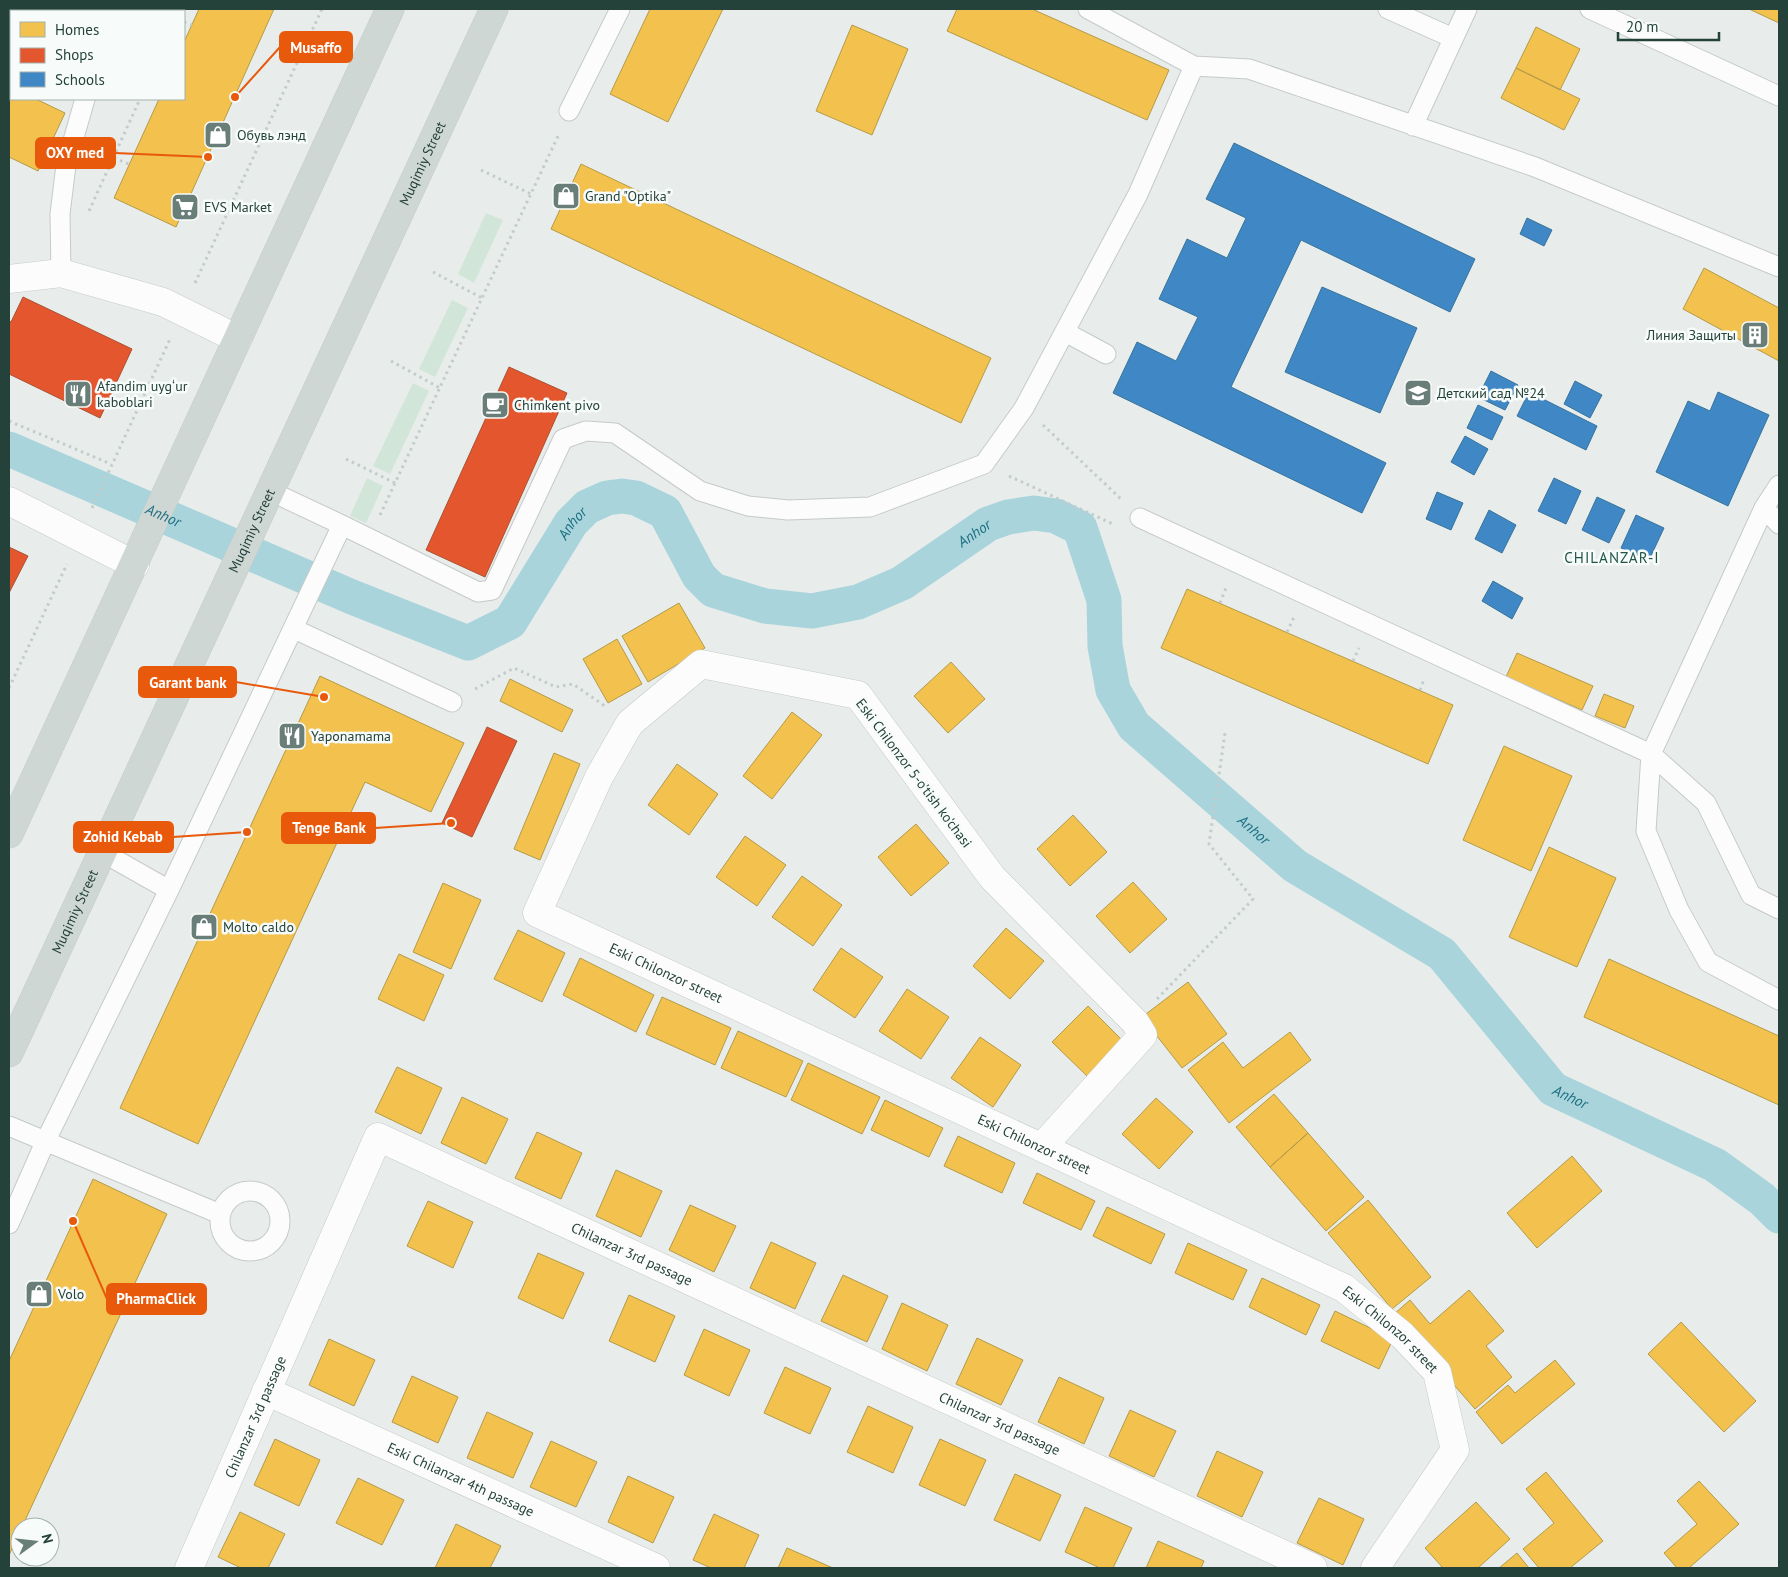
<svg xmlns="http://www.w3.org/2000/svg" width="1788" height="1577" font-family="'PT Sans',sans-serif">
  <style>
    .green { fill: #d1e6d8 }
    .homes { fill: #f2c14e; stroke: #b49b48 }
    .shops { fill: #e4572e; stroke: #aa5132 }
    .schools { fill: #3f88c5; stroke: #37739b }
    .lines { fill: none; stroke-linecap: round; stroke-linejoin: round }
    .canal { stroke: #a9d4db; stroke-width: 35 }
    .service-casing { stroke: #c5cac8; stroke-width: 21 }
    .minor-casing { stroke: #c5cac8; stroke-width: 29 }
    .primary-casing { stroke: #c3ccc9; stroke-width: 29 }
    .path { stroke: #c3ccca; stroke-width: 3; stroke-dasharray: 2.5 4; stroke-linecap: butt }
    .service { stroke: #fcfcfc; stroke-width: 19 }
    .minor { stroke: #fcfcfc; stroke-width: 28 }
    .primary { stroke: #cfd7d5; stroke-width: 28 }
    .labels { text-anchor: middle; stroke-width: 5; stroke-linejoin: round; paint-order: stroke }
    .poi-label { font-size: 14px; fill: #24423a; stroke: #f7fbf9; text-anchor: start }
    .street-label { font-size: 14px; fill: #24423a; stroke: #f7fbf9 }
    .water-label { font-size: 15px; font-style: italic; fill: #1c6f80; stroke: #f7fbf9 }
    .neighbourhood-label { font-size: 15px; letter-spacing: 1px; fill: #1f5548; stroke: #f7fbf9 }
    .leader { fill: none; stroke: #e8590c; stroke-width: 2 }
    .callout-dot { fill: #e8590c; stroke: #f7fbf9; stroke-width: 2 }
    .callout { fill: #e8590c; stroke: #e8590c; stroke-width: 2 }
    .callout-label { font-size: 15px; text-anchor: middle; font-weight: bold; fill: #fff }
  </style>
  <rect width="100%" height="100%" fill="#e8edeb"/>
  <path class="green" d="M486,213l17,7 -29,63 -16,-9z
    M452,300l16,8 -33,69 -16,-8z
    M413,383l16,8 -39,83 -17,-8z
    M367,478l16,8 -17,37 -16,-7z"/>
  <path class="homes" d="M199,9h75l-98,218 -62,-29 45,-99h25v-57z
    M650,9h73l-55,113 -58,-28z
    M957,9h75l137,61 -22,50 -200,-89z
    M1749,9h30v14z
    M852,25l56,24 -36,86 -56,-24z
    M1536,27l44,22 -20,41 -44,-22z
    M1516,68l64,31 -16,31 -63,-32z
    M9,86l2,1v12h25l29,14 -27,58 -29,-14z
    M581,164l410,194 -30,65 -410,-194z
    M1704,268l75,40v53l-96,-52z
    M1187,589l266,116 -25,59 -267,-116z
    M679,603l26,45 -57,34 -26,-46z
    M617,639l25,45 -34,19 -25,-44z
    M1517,653l76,33 -11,24 -76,-33z
    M951,662l34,37 -37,34 -34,-37z
    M320,676l144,67 -33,69 -66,-30 -167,362 -78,-36z
    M510,679l63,31 -11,22 -62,-31z
    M1604,694l30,12 -9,22 -30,-12z
    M792,712l30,23 -50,64 -29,-23z
    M1504,746l68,30 -41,95 -68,-31z
    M554,753l26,11 -40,96 -26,-11z
    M677,764l41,30 -29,41 -41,-30z
    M1073,815l34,37 -37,34 -33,-37z
    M916,824l33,39 -38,33 -33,-39z
    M745,836l41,29 -29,41 -41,-29z
    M1549,847l67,31 -39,89 -68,-30z
    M802,876l40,29 -29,41 -41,-29z
    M1133,882l34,37 -37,34 -34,-37z
    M443,883l38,17 -30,69 -38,-17z
    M1006,928l38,33 -34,38 -37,-33z
    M518,930l47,23 -23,49 -48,-23z
    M841,948l42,29 -28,41 -42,-28z
    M399,954l45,21 -20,46 -46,-22z
    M580,958l74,37 -18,37 -73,-37z
    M1609,959l170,77v69l-195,-88z
    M1188,982l39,52 -45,34 -40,-51z
    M907,989l42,28 -28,42 -42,-28z
    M662,997l69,31 -16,37 -69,-31z
    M1088,1006l36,36 -36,35 -36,-35z
    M738,1031l65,30 -17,36 -65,-29z
    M1290,1032l21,28 -82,63 -41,-53 35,-28 20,26z
    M980,1037l41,28 -28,42 -42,-29z
    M808,1063l72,34 -18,37 -71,-34z
    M397,1067l45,21 -21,46 -46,-22z
    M1274,1094l34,39 -38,34 -34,-40z
    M462,1097l46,22 -22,45 -45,-21z
    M1156,1098l37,34 -34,37 -37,-35z
    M885,1100l58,28 -14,29 -58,-27z
    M537,1132l45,21 -21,46 -46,-21z
    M1308,1133l56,64 -38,34 -56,-64z
    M958,1136l57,27 -13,30 -58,-27z
    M1572,1156l30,35 -65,57 -30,-35z
    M616,1170l46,21 -21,46 -45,-21z
    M1037,1173l58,28 -14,29 -58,-27z
    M93,1179l74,35 -145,313h-2l-11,29v-195z
    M1368,1200l63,77 -39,32 -64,-76z
    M428,1201l45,21 -20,46 -46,-22z
    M690,1205l46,21 -22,46 -45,-22z
    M1107,1207l58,27 -14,30 -58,-28z
    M771,1242l45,21 -21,46 -45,-21z
    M1188,1243l59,27 -14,30 -58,-27z
    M538,1253l46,20 -21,46 -45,-21z
    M843,1275l45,21 -21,46 -46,-21z
    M1262,1278l58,27 -14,30 -57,-28z
    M1469,1290l35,41 -18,15 26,31 -37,32 -82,-94 17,-15 20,24z
    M629,1295l46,21 -20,46 -46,-21z
    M902,1303l46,22 -21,46 -45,-22z
    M1335,1311l58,28 -14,30 -58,-28z
    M1681,1322l75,79 -32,31 -76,-78z
    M704,1329l46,21 -21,46 -45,-21z
    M977,1338l46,22 -22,45 -45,-21z
    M329,1339l46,21 -21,46 -45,-21z
    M1555,1360l20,24 -73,60 -26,-32 32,-27 7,8z
    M785,1367l46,21 -21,46 -46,-21z
    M412,1376l46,21 -20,46 -46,-21z
    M1059,1377l45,21 -20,46 -46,-22z
    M868,1406l45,21 -20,46 -46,-21z
    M1130,1410l46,21 -22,46 -45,-21z
    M487,1412l46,21 -20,45 -46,-20z
    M275,1439l45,21 -21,46 -45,-21z
    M940,1439l46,21 -21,46 -46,-21z
    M551,1441l46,21 -21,45 -46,-20z
    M1217,1451l46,21 -21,45 -45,-21z
    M1546,1472l57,69 -33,27h-31l-16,-19 31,-26 -28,-34z
    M1015,1474l46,21 -21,46 -46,-21z
    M628,1476l46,21 -21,46 -45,-21z
    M358,1478l46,22 -22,45 -46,-22z
    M1699,1481l40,43 -50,44h-12l-13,-15 33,-29 -20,-23z
    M1319,1498l45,21 -21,46 -46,-22z
    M1476,1502l34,37 -32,29h-35l-18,-20z
    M1085,1507l47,21 -19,40h-13l-35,-16z
    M240,1512l45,22 -17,34h-27l-23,-11z
    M714,1514l45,21 -15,33h-33l-18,-8z
    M456,1524l45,22 -11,22h-55z
    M1158,1541l46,20 -3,7h-55z
    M787,1548l46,20h-55z
    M1517,1553l12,15h-30z"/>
  <path class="shops" d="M23,297l109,52 -32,69 -91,-44v-53l2,1z
    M509,367l58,26 -82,184 -59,-27z
    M9,547l19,9 -19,37z
    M487,727l30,14 -45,96 -30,-14z"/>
  <path class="schools" d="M1234,143l241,116 -25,53 -149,-72 -70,147 155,76 -24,50 -249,-120 24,-51 39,19 22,-44 -39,-18 28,-60 40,19 19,-40 -40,-19z
    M1527,218l25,12 -8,16 -24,-12z
    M1322,287l95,41 -37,85 -95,-41z
    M1491,371l27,14 -13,25 -27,-13z
    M1575,381l27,14 -12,23 -26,-14z
    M1529,392l68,34 -11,24 -69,-34z
    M1718,392l51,23 -41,91 -72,-34 32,-71 22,10z
    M1478,405l25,12 -11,23 -25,-12z
    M1465,436l23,13 -14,26 -23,-13z
    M1554,478l27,13 -15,33 -28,-13z
    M1437,492l26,11 -12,27 -25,-11z
    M1597,497l28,13 -16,33 -27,-13z
    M1489,510l27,15 -14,28 -27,-14z
    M1636,515l28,13 -15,32 -28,-12z
    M1493,581l30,17 -11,21 -30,-18z"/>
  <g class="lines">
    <path class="canal" id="s1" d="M9,449l343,148 116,46 42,-21 61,-99 16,-16 20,-9 15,-2 14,2 29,14 34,64 14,14 52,16 47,5 46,-9 44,-19 86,-59 20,-7 26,-4 22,3 24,12 24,72 1,46 8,44 21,36 161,140 147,88 111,135 162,76 47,34 17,17"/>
    <defs>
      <path id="service" d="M1088,9l106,57 55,3 286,98 244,100
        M1388,9l65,29
        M1590,9l189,87
        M86,11l1,-2
        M9,51l2,1
        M569,111l51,-102
        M1413,126l54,-117
        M61,273l-1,-59 6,-49 19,-66
        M1065,332l41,22
        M1764,508l15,16
        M1140,518l511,236 113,-246 15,-23
        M342,525l136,67 14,-2 71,-151 23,-8 29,2 85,58 48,15 40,4 82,-3 114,-43 40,-56 114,-214 56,-128
        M294,629l158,73
        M1651,754l-5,77 33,79 29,52 71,38
        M1651,754l55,49 45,92 28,14
        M102,852l67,38
        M9,1126l211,88
        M220 1221a30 30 0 1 1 60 0a30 30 0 1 1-60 0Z
        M9,1224l37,-84 123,-250 173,-365 -72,-34"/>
      <g id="minor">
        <path d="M9,279l52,-6 102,29 75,37"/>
        <path d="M9,501l126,64"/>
        <path id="s2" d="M1042,1147l101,-112 -8,-13 -143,-145 -134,-182 -157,-31 -71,59 -31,54 -62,136 807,375 58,47 35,37 18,78 -80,118"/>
        <path id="s3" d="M266,1391l390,177"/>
        <path id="s4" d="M189,1568l189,-431 935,431"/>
      </g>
      <g id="primary">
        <path d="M9,834l381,-825"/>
        <path id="s5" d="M9,1053l485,-1044"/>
      </g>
    </defs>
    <use href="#service" class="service-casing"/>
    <use href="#minor" class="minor-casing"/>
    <use href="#primary" class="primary-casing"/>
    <path class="path" d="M180,11l1,-2
      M184,22l8,3
      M114,158l15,6
      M481,170l50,24
      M89,211l51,-112
      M433,272l49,26
      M195,283l127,-274
      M391,361l49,27
      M9,421l102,43
      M1043,425l79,75
      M346,459l49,24
      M1009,476l106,49
      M92,508l78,-169
      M380,515l179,-381
      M1220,603l6,-15
      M1287,632l7,-15
      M1353,661l6,-13
      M9,688l58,-124
      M475,689l39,-21 42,19 17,-3 32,22
      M1420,690l4,-11
      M1157,999l96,-100 -44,-55 16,-111"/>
    <use href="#service" class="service"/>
    <use href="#minor" class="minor"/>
    <use href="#primary" class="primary"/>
  </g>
  <defs>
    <symbol id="shop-square" viewBox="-11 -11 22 22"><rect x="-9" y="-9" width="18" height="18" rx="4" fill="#697e78" stroke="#f7fbf9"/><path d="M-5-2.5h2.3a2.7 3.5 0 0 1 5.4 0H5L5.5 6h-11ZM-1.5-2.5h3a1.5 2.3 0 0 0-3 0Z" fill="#fff"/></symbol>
    <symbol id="supermarket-square" viewBox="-11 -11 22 22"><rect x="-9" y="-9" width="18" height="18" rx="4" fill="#697e78" stroke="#f7fbf9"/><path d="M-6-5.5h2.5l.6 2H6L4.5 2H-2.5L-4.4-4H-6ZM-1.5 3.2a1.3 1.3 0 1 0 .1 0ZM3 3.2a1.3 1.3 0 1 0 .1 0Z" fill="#fff"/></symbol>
    <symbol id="building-square" viewBox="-11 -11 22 22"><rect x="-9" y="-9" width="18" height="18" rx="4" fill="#697e78" stroke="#f7fbf9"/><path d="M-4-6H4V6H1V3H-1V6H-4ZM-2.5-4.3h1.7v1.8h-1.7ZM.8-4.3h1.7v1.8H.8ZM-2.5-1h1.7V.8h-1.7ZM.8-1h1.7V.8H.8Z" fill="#fff"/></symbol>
    <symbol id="school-square" viewBox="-11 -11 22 22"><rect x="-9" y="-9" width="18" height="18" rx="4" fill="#697e78" stroke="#f7fbf9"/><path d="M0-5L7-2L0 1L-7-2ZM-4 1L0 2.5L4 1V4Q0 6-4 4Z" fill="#fff"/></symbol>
    <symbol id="restaurant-square" viewBox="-11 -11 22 22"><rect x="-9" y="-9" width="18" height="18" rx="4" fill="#697e78" stroke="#f7fbf9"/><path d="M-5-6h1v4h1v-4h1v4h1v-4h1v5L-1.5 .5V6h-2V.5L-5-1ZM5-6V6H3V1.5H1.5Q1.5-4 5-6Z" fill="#fff"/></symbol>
    <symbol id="cafe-square" viewBox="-11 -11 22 22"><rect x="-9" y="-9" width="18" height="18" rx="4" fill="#697e78" stroke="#f7fbf9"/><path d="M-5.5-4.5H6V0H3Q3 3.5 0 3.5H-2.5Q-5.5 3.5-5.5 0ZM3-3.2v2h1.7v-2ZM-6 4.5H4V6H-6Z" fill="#fff"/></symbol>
  </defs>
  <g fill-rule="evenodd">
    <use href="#shop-square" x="202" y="119" width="32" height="32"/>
    <use href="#shop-square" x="550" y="180" width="32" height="32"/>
    <use href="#supermarket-square" x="169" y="191" width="32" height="32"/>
    <use href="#building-square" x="1739" y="319" width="32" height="32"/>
    <use href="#school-square" x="1402" y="377" width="32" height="32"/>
    <use href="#restaurant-square" x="62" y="378" width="32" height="32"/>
    <use href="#cafe-square" x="479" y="389" width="32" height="32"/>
    <use href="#restaurant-square" x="276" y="720" width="32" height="32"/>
    <use href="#shop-square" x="188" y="911" width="32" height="32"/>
    <use href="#shop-square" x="23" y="1278" width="32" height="32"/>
  </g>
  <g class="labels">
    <g class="poi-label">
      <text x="237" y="140">Обувь лэнд</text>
      <text x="585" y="201">Grand "Optika"</text>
      <text x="204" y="212">EVS Market</text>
      <text x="1736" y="340" text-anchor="end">Линия Защиты</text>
      <text x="97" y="391">Afandim uygʻur<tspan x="97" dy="16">kaboblari</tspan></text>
      <text x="1437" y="398">Детский сад №24</text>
      <text x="514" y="410">Chimkent pivo</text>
      <text x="311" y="741">Yaponamama</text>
      <text x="223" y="932">Molto caldo</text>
      <text x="58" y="1299">Volo</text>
    </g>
    <g class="street-label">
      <text dy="5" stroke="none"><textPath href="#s5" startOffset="981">Muqimiy Street</textPath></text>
      <text dy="5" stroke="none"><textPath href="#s5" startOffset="576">Muqimiy Street</textPath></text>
      <text transform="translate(914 773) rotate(53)" y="5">Eski Chilonzor 5-o'tish ko'chasi</text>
      <text dy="5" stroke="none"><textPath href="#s5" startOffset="156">Muqimiy Street</textPath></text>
      <text dy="5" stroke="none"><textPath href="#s2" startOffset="1202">Eski Chilonzor street</textPath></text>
      <text dy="5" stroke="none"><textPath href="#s2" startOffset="1608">Eski Chilonzor street</textPath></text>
      <text dy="5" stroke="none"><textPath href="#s4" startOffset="750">Chilanzar 3rd passage</textPath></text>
      <text dy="5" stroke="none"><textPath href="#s2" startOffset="2012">Eski Chilonzor street</textPath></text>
      <text dy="5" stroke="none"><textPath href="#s4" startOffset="165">Chilanzar 3rd passage</textPath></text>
      <text dy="5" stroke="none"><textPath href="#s4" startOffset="1155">Chilanzar 3rd passage</textPath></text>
      <text dy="5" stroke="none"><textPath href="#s3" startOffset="214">Eski Chilanzar 4th passage</textPath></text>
    </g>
    <g class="water-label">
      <text dy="5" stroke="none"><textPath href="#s1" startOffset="168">Anhor</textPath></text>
      <text dy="5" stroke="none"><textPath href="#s1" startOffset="662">Anhor</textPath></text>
      <text dy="5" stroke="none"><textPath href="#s1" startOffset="1144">Anhor</textPath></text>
      <text dy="5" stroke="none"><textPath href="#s1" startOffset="1624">Anhor</textPath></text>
      <text dy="5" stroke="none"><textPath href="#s1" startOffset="2044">Anhor</textPath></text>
    </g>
    <g class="neighbourhood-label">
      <text x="1612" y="563">CHILANZAR-I</text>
    </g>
  </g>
  <path class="leader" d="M235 97L280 47M208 157L115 153M324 697L236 682M451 823L375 828M247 832L173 837M73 1221L107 1299"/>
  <g class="callout-dot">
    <circle cx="235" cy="97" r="5"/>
    <circle cx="208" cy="157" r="5"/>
    <circle cx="324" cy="697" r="5"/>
    <circle cx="451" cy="823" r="5"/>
    <circle cx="247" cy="832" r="5"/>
    <circle cx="73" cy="1221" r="5"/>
  </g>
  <g class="callout">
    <rect x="280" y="32" width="72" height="30" rx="5"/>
    <rect x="36" y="138" width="79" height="30" rx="5"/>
    <rect x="139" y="667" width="97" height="30" rx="5"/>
    <rect x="282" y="813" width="93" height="30" rx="5"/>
    <rect x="74" y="822" width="99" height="30" rx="5"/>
    <rect x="107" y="1284" width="99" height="30" rx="5"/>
  </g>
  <g class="callout-label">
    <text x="316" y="53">Musaffo</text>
    <text x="75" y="158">OXY med</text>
    <text x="188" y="688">Garant bank</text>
    <text x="329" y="833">Tenge Bank</text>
    <text x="123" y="842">Zohid Kebab</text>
    <text x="156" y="1304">PharmaClick</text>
  </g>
  <rect width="1788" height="1577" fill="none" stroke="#24423a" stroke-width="20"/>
  <rect x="10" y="10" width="175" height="90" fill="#f7fbf9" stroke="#a3b1ad"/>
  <rect x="20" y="22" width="25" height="15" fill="#f2c14e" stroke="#a3b1ad"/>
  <text x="55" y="35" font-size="15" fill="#24423a">Homes</text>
  <rect x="20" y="48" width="25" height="15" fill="#e4572e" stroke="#a3b1ad"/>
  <text x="55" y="60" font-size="15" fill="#24423a">Shops</text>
  <rect x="20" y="72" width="25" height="15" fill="#3f88c5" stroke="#a3b1ad"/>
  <text x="55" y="85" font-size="15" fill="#24423a">Schools</text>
  <g transform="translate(35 1542) rotate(75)"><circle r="24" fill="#f7fbf9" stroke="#a3b1ad"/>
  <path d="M0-4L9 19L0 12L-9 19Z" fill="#697e78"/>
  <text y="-8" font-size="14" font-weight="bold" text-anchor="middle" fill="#24423a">N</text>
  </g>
  <path d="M1618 32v8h101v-8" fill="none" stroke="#24423a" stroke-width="2.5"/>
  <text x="1626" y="32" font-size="15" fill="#24423a" stroke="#f7fbf9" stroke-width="4" paint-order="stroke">20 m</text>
</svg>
